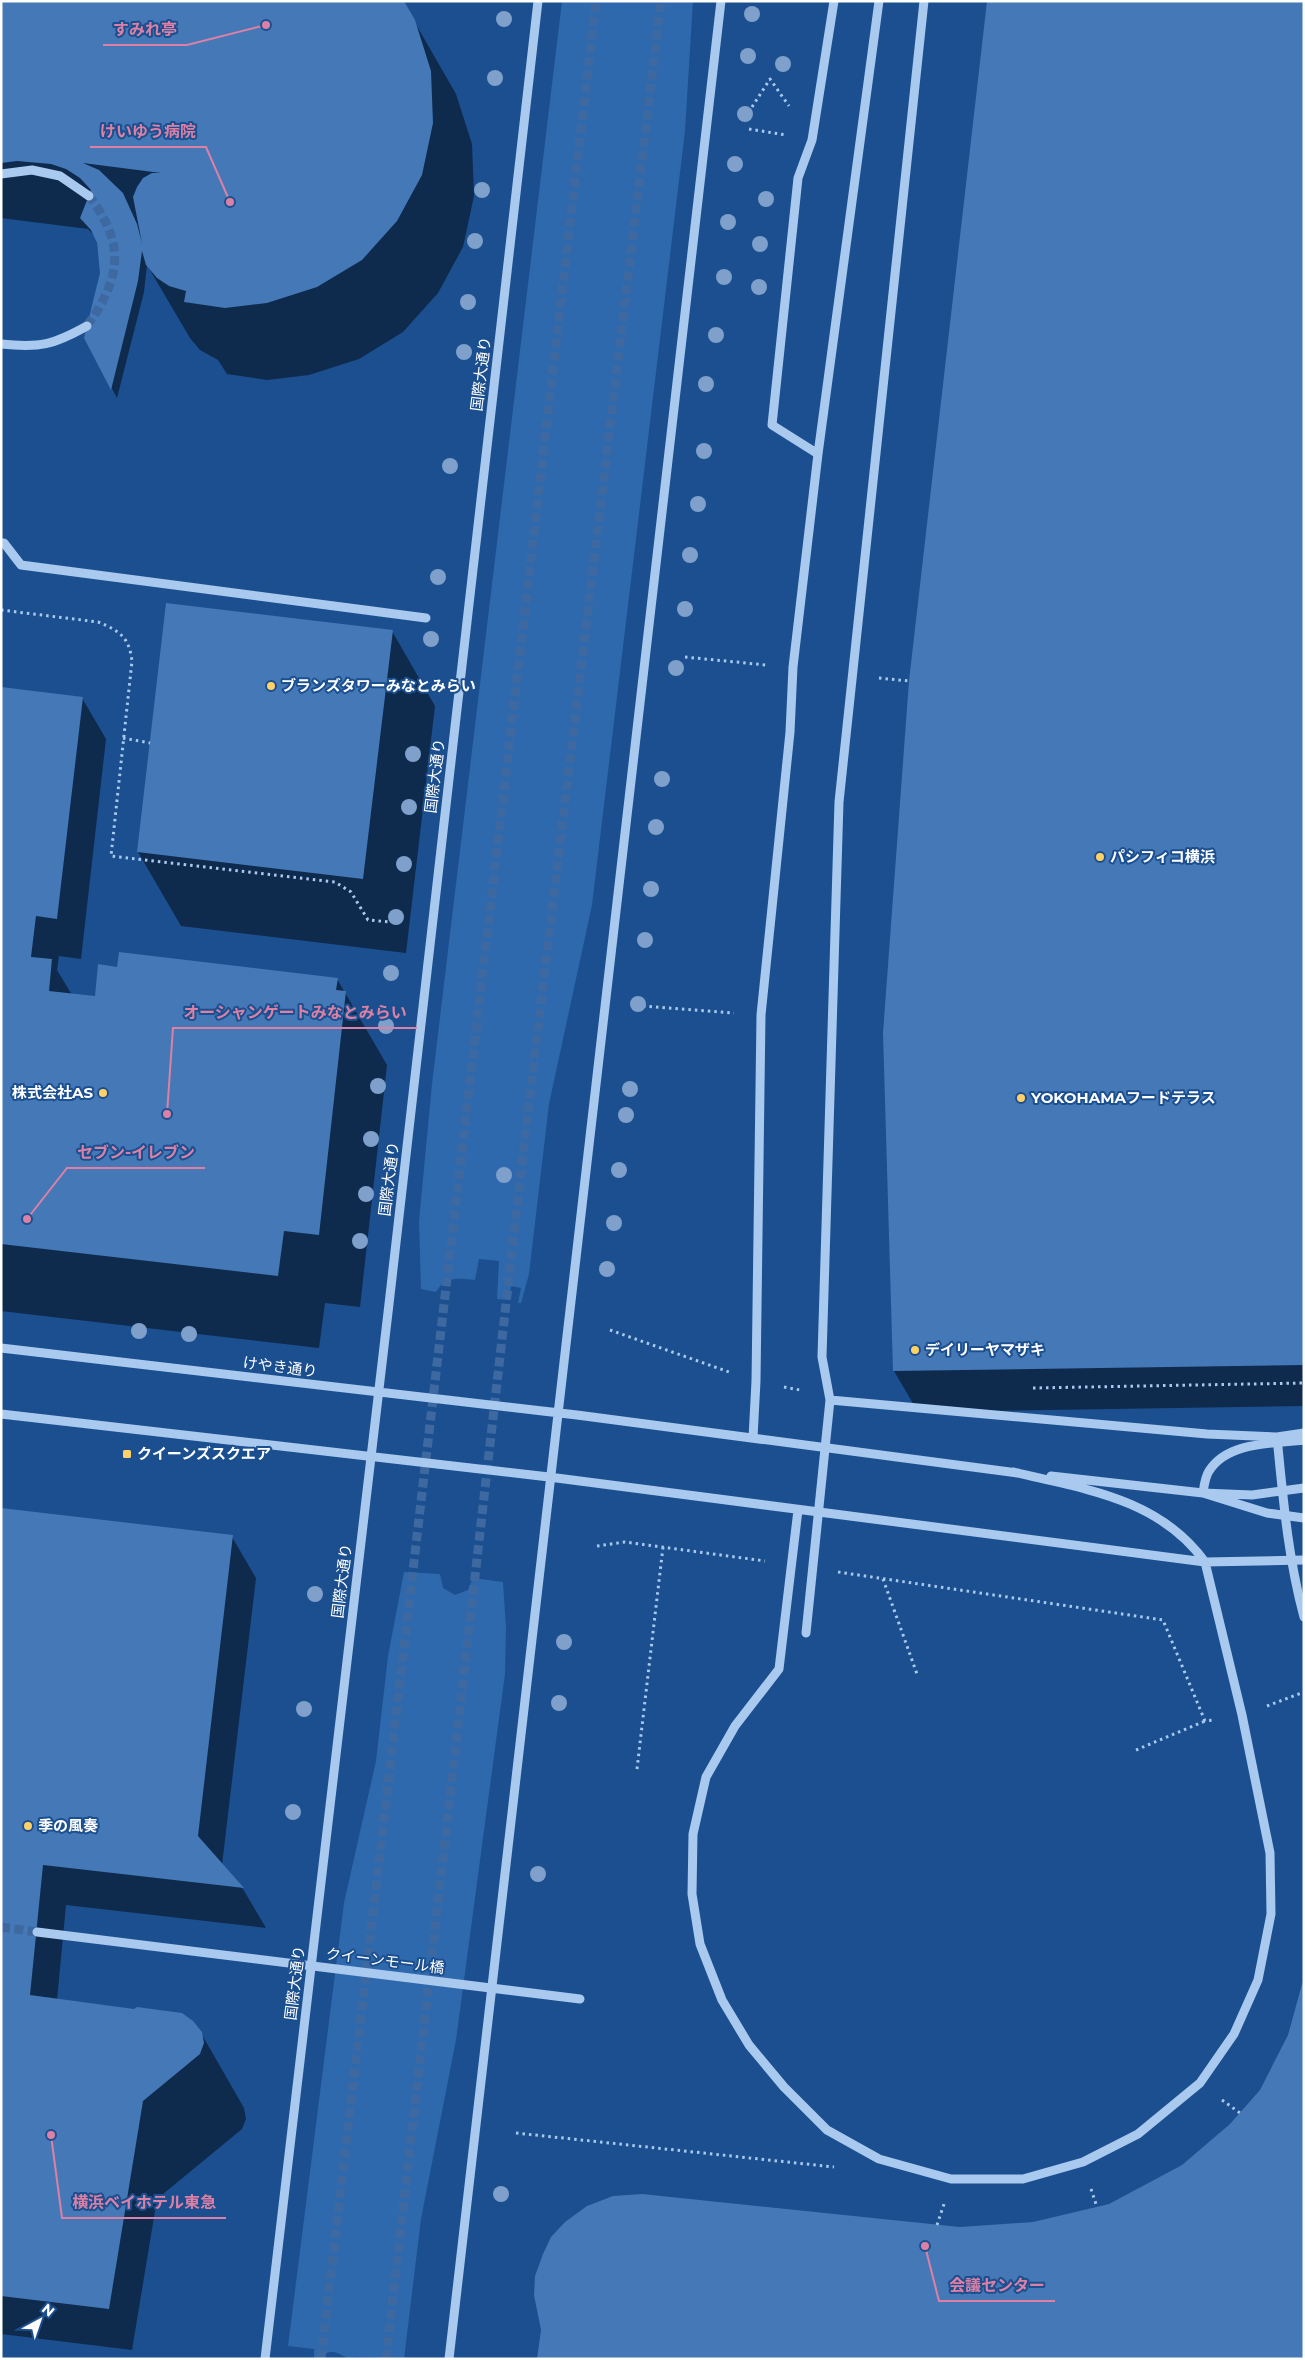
<svg xmlns="http://www.w3.org/2000/svg" width="1305" height="2360" font-family="Montserrat,'Noto Sans JP',sans-serif">
  <style>
    .green { fill: #2e69ad }
    .shadow { fill: #0007 }
    .building { fill: #4478b7; fill-rule: evenodd }
    .lines { fill: none; stroke-linecap: round; stroke-linejoin: round }
    .minor-tunnel { stroke: #3d69a0; stroke-width: 9; stroke-dasharray: 9 4.5; stroke-linecap: butt }
    .path { stroke: #a9c9ee; stroke-width: 3; stroke-dasharray: 2.5 4; stroke-linecap: butt }
    .minor { stroke: #a9c9ee; stroke-width: 9 }
    .minor-bridge { stroke: #a9c9ee; stroke-width: 9 }
    .tree { fill: #7ea0ca }
    .poi-dot { fill: #ffd166; stroke: #1b4f8f; stroke-width: 2 }
    .labels { text-anchor: middle; stroke-width: 4; stroke-linejoin: round; paint-order: stroke }
    .street-label { font-size: 15px; fill: #fff; stroke: #1b4f8f }
    .poi-label { font-size: 15px; font-weight: bold; fill: #fff; stroke: #1b4f8f; text-anchor: start }
    .leader { fill: none; stroke: #dd80a5; stroke-width: 2 }
    .callout-dot { fill: #dd80a5; stroke: #1b4f8f; stroke-width: 2 }
    .callout-label { font-size: 16px; text-anchor: middle; font-weight: bold; fill: #dd80a5; stroke: #1b4f8f; stroke-width: 4; stroke-linejoin: round; paint-order: stroke }
  </style>
  <rect width="100%" height="100%" fill="#1b4f8f"/>
  <path class="green" d="M562,1h131l-8,130 -93,774 -43,199 -20,170 -8,29h-3l3,-15 -10,-2 -2,14 -12,-1 2,-38 -20,-2 -4,21c-17,-2 -30,-4 -39,12l-15,-3 -2,-68 13,-137z
    M404,1572l36,2 3,14 12,7 13,-5 5,-12 30,4 3,46 -1,46 -49,366 -35,179 -17,140 -50,-2 -1,2c-7,0 -12,-6 -20,-7 -8,-1 -11,6 -19,7v-10l-26,-3 56,-443 32,-142 12,-105z"/>
  <path class="shadow" d="M1,1l413,20 42,73 16,50 2,52 -11,51 -25,46 -35,39 -44,27 -50,16 -42,5 -40,-6 -9,-14 -18,-10 -10,-12 -43,-73 -3,27 -27,106 -32,-60 16,-65 -5,-36 -8,-8 -87,-11z
    M1304,1v1405l-386,6 -24,-41z
    M392,631l43,75 -29,247 -225,-27 -43,-74z
    M1,688l81,10 24,41 -25,220 -22,-3 -2,14 15,25 24,3 22,-30 219,11 50,86 -27,242 -35,-4 -6,45 -318,-37z
    M1,1509l231,28 24,41 -34,287 21,24 23,39 -200,-23 -9,95 144,33 43,75 2,11 -4,10 -85,70 -25,151 -131,-16z"/>
  <path class="building" d="M1,1h403l11,19 16,51 2,52 -11,52 -25,46 -35,39 -45,27 -50,16 -42,5 -41,-6 2,-11 -17,-5 -12,-8 -11,-13 -4,-14 -4,30 -27,109 -27,-52 16,-65 -3,-30 -6,-13 -11,-12 11,-28 -11,-12 -14,-9 -15,-5 -34,-3 -16,2zM83,163l78,10h-9l-9,5 -6,9 -4,10 9,46 -5,-19 -14,-31 -24,-23z
    M987,1h317v1364l-411,6 -10,-338 26,-352z
    M166,603l227,27 -30,249 -226,-27z
    M1,687l82,10 -26,222 -21,-3 -5,41 21,2 -3,32 46,5 3,-32 19,3 2,-15 219,26 -2,12 10,1 -27,244 -35,-4 -6,45 -277,-32z
    M1,1508l232,27 -35,301 46,52 -201,-23 -13,130 104,14 3,-2 45,6 11,8 9,11 2,11 -4,11 -57,47 -34,208 -108,-13z
    M1304,1977v382h-767l4,-29 -7,-35 1,-19 8,-22 8,-17 14,-15 22,-16 26,-10 29,-2 318,33 73,-5 76,-18 73,-39 48,-41 30,-34 28,-55z"/>
  <g class="lines">
    <path class="minor-tunnel" d="M87,326c34,-48 39,-82 2,-130
      M1,1927l36,5
      M321,2359l275,-2358
      M386,2359l140,-1231 135,-1127"/>
    <path class="path" d="M752,107l18,-28 19,27
      M749,129l37,6
      M1,610l97,12c22,9 31,15 34,39l-21,195 224,26 16,10 17,28 23,2
      M685,657l81,8
      M879,678l30,3
      M123,738l27,5
      M643,1006l91,7
      M610,1330l119,42
      M784,1387l16,3
      M1033,1388l271,-5
      M597,1546l28,-4 140,19
      M838,1572l325,48 42,101 10,-1
      M883,1579l34,95
      M1267,1706l37,-14
      M1136,1750l69,-29
      M637,1769l26,-222
      M1222,2100l18,13
      M516,2133l318,34
      M1091,2189l6,18
      M937,2225l7,-21"/>
    <path class="minor" d="M1,174l31,-4 28,6 29,20
      M1,344c39,4 52,1 86,-18
      M818,454l-46,-29 26,-247 14,-38 22,-139
      M1,543h3l17,22 405,53
      M1,1348l576,67 441,58
      M1,1414l548,63 656,85 99,-2
      M753,1438l3,-57 5,-366 29,-283 3,-65 25,-213 61,-453
      M1304,1440c-31,4 -76,1 -95,31 -4,6 -5,15 -6,22l64,20 37,5
      M1051,1476l152,17 49,2 52,-7
      M798,1510l-19,159 -44,57 -29,51 -13,57 -1,60 8,50 22,56 27,45 35,42 43,43 52,29 72,20h72l60,-17 55,-28 62,-51 34,-49 24,-54 13,-66 -1,-61 -28,-138 -37,-153c-46,-64 -121,-73 -192,-90
      M265,2359l124,-1055 149,-1303
      M449,2359l272,-2358"/>
    <path class="minor-bridge" d="M924,1l-85,801 -17,555 8,43 377,34 70,3 27,-4
      M1277,1437c6,61 11,121 27,180
      M806,1633l24,-233
      M37,1932l543,67"/>
  </g>
  <g class="tree">
    <circle cx="752" cy="14" r="8"/>
    <circle cx="504" cy="19" r="8"/>
    <circle cx="748" cy="56" r="8"/>
    <circle cx="783" cy="64" r="8"/>
    <circle cx="495" cy="78" r="8"/>
    <circle cx="745" cy="114" r="8"/>
    <circle cx="735" cy="164" r="8"/>
    <circle cx="482" cy="190" r="8"/>
    <circle cx="766" cy="199" r="8"/>
    <circle cx="728" cy="222" r="8"/>
    <circle cx="475" cy="241" r="8"/>
    <circle cx="760" cy="244" r="8"/>
    <circle cx="724" cy="277" r="8"/>
    <circle cx="759" cy="287" r="8"/>
    <circle cx="468" cy="302" r="8"/>
    <circle cx="716" cy="335" r="8"/>
    <circle cx="464" cy="352" r="8"/>
    <circle cx="706" cy="384" r="8"/>
    <circle cx="704" cy="451" r="8"/>
    <circle cx="450" cy="466" r="8"/>
    <circle cx="698" cy="504" r="8"/>
    <circle cx="690" cy="555" r="8"/>
    <circle cx="438" cy="577" r="8"/>
    <circle cx="685" cy="609" r="8"/>
    <circle cx="431" cy="639" r="8"/>
    <circle cx="676" cy="668" r="8"/>
    <circle cx="413" cy="754" r="8"/>
    <circle cx="662" cy="779" r="8"/>
    <circle cx="409" cy="807" r="8"/>
    <circle cx="656" cy="827" r="8"/>
    <circle cx="404" cy="864" r="8"/>
    <circle cx="651" cy="889" r="8"/>
    <circle cx="396" cy="917" r="8"/>
    <circle cx="645" cy="940" r="8"/>
    <circle cx="391" cy="973" r="8"/>
    <circle cx="638" cy="1004" r="8"/>
    <circle cx="386" cy="1026" r="8"/>
    <circle cx="378" cy="1086" r="8"/>
    <circle cx="630" cy="1089" r="8"/>
    <circle cx="626" cy="1115" r="8"/>
    <circle cx="371" cy="1139" r="8"/>
    <circle cx="619" cy="1170" r="8"/>
    <circle cx="504" cy="1175" r="8"/>
    <circle cx="366" cy="1194" r="8"/>
    <circle cx="614" cy="1223" r="8"/>
    <circle cx="360" cy="1241" r="8"/>
    <circle cx="607" cy="1269" r="8"/>
    <circle cx="139" cy="1331" r="8"/>
    <circle cx="189" cy="1334" r="8"/>
    <circle cx="315" cy="1594" r="8"/>
    <circle cx="564" cy="1642" r="8"/>
    <circle cx="559" cy="1703" r="8"/>
    <circle cx="304" cy="1709" r="8"/>
    <circle cx="293" cy="1812" r="8"/>
    <circle cx="538" cy="1874" r="8"/>
    <circle cx="501" cy="2194" r="8"/>
  </g>
  <g class="poi-dot">
    <circle cx="271" cy="686" r="5"/>
    <circle cx="1100" cy="857" r="5"/>
    <circle cx="103" cy="1093" r="5"/>
    <circle cx="1021" cy="1098" r="5"/>
    <circle cx="915" cy="1350" r="5"/>
    <rect x="122" y="1449" width="10" height="10" rx="2.5"/>
    <circle cx="28" cy="1826" r="5"/>
  </g>
  <g class="labels">
    <g class="street-label">
      <text transform="translate(481 374) rotate(-83)" y="5">国際大通り</text>
      <text transform="translate(435 776) rotate(-83)" y="5">国際大通り</text>
      <text transform="translate(389 1179) rotate(-83)" y="5">国際大通り</text>
      <text transform="translate(280 1367) rotate(7)" y="5">けやき通り</text>
      <text transform="translate(342 1581) rotate(-83)" y="5">国際大通り</text>
      <text transform="translate(385 1961) rotate(7)" y="5">クイーンモール橋</text>
      <text transform="translate(295 1983) rotate(-83)" y="5">国際大通り</text>
    </g>
    <g class="poi-label">
      <text x="281" y="691">ブランズタワーみなとみらい</text>
      <text x="1110" y="862">パシフィコ横浜</text>
      <text x="93" y="1098" text-anchor="end">株式会社AS</text>
      <text x="1031" y="1103">YOKOHAMAフードテラス</text>
      <text x="925" y="1355">デイリーヤマザキ</text>
      <text x="137" y="1459">クイーンズスクエア</text>
      <text x="38" y="1831">季の風奏</text>
    </g>
  </g>
  <path class="leader" d="M266 25L187 45H103M230 202L206 147H90M167 1114L173 1028H417M27 1219L67 1168H205M51 2135L62 2218H226M925 2246L939 2301H1055"/>
  <g class="callout-dot">
    <circle cx="266" cy="25" r="5"/>
    <circle cx="230" cy="202" r="5"/>
    <circle cx="167" cy="1114" r="5"/>
    <circle cx="27" cy="1219" r="5"/>
    <circle cx="51" cy="2135" r="5"/>
    <circle cx="925" cy="2246" r="5"/>
  </g>
  <g class="callout-label">
    <text x="145" y="35">すみれ亭</text>
    <text x="148" y="137">けいゆう病院</text>
    <text x="295" y="1018">オーシャンゲートみなとみらい</text>
    <text x="136" y="1158">セブン-イレブン</text>
    <text x="144" y="2208">横浜ベイホテル東急</text>
    <text x="997" y="2291">会議センター</text>
  </g>
  <rect width="1305" height="2360" fill="none" stroke="#ffffff" stroke-width="5"/>
  <g transform="translate(40 2320) rotate(40)" stroke="#1b4f8f" stroke-width="4" paint-order="stroke">
  <path d="M0-4L9 19L0 12L-9 19Z" fill="#ffffff"/>
  <text y="-8" font-size="14" font-weight="bold" text-anchor="middle" fill="#ffffff">N</text>
  </g>
</svg>
